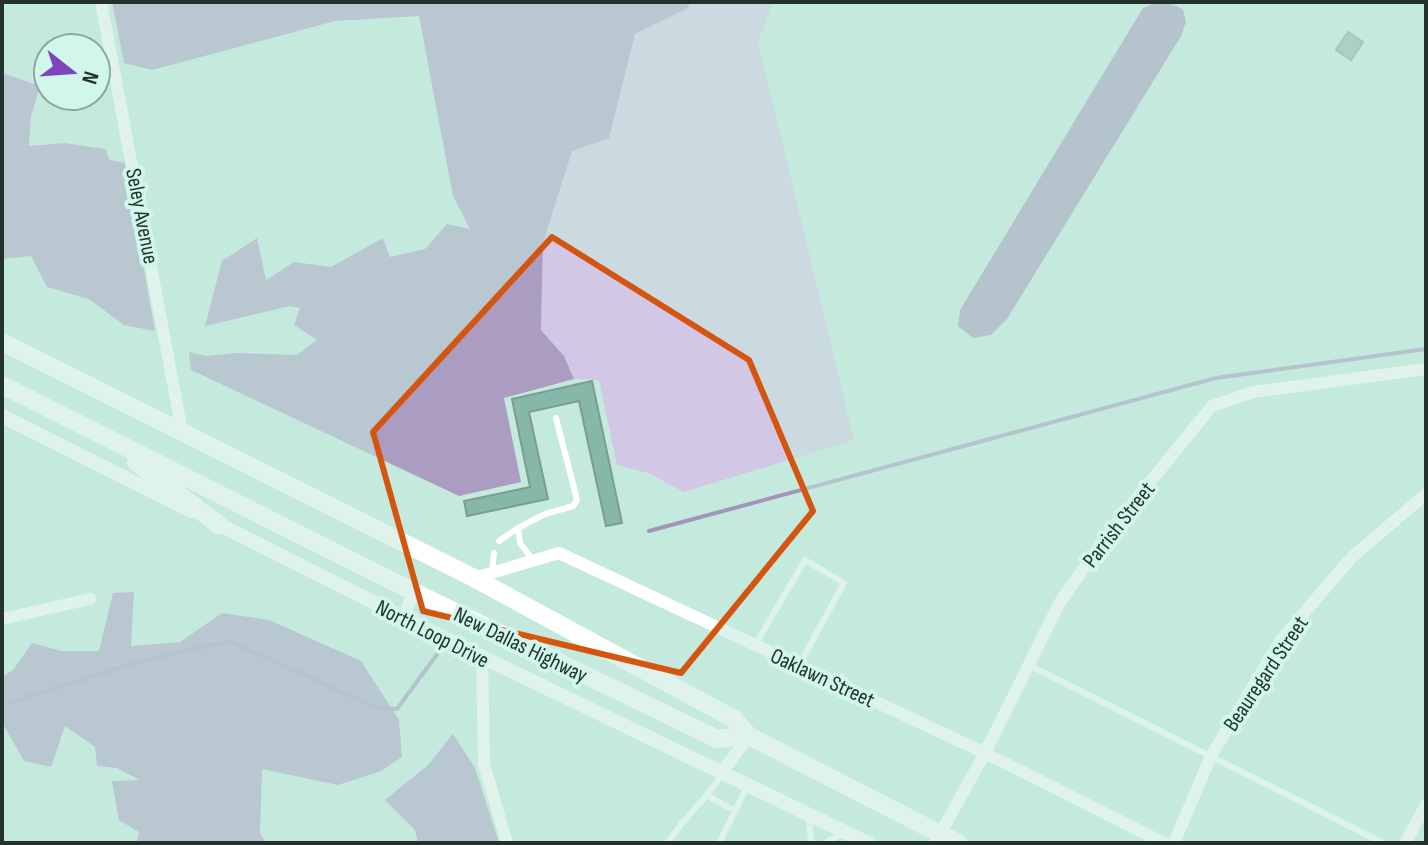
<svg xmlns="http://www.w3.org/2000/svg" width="1428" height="845" font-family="'Sofia Sans Condensed',sans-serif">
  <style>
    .green { fill: #d3c7e6 }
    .forest { fill: #ab9dc2 }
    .water { fill: #a395b9 }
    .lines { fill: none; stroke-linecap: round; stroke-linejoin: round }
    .stream { stroke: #a395b9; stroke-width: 4 }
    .building { fill: #87b7a9; stroke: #7b9d93; stroke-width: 2 }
    .service { stroke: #fff; stroke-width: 6 }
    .minor { stroke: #fff; stroke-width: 12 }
    .tertiary { stroke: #fff; stroke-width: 14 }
    .primary { stroke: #fff; stroke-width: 18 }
    .marked { fill: none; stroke: #d4550f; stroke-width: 6; stroke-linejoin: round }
    .labels { text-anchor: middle; stroke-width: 8; stroke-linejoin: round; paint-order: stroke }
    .street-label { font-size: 22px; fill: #23322e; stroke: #d1f6eb }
  </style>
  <rect width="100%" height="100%" fill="#c4e9dd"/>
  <path class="green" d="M690,2h83l-15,40 96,398 -170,52 -36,-19 -31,-8 -18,-85 -25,-1 -10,-23 -23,-26 2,-87 29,-93 37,-12 26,-104 53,-26z"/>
  <path class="forest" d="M112,2h578l-2,6 -53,26 -26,104 -37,13 -29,92 -2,87 23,26 10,23 -70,19 17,84 -62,14 -268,-126 -2,-18 18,4 28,-3 62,2 20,-15 -23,-15 6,-17 -10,-2 -85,20 17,-65 35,-23 9,42 28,-18 37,5 52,-29 7,19 35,-8 22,-25 23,5 -17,-33 -34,-180 -84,5 -183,49 -28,-7z
    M2,73l38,13 -9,30 -2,30 36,-3 40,6 5,11 15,3 30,168 -31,-6 -35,-26 -42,-12 -16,-31 -29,3z
    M134,592l-3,54 49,-4 42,-29 47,7 92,41 38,59 3,37 -21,14 -43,14 -76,-16 -2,64 6,10h-129l2,-11 -20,-12 -7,-39 28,-1 -23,-12 -20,-2 -2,-19 -30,-21 -14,41 -27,-6 -22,-39v-45l11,-7 19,-27 29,8h38l14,-58z
    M453,734l22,34 24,75h-81l-3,-13 -30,-30 43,-35z"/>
  <path class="water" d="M1157,2l14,2 12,5 3,13 -5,14 -174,283 -16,16 -18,3 -15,-12 2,-16 183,-302z"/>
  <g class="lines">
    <path class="stream" d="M649,531l567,-153 210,-29
      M2,705l139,-44 89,-20 147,67 20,1 41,-56"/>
  </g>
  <path class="building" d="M1348,32l15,10 -12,18 -15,-10z
    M592,381l30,142 -16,3 -27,-125 -50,11 19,87 -81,17 -3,-15 66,-14 -18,-88z"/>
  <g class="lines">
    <path class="service" d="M499,541l19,-13
      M533,560l-13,-17 -2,-15 27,-14 28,-8 4,-6 -21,-82
      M492,572l2,-19
      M755,645l50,-85 39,23 -45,82
      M1029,665l354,178
      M708,796l27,15
      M809,815l2,28
      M668,843c15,-26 39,-43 54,-69
      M719,843l29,-58
      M825,843l18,-10"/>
    <path class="minor" d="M101,2l81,429
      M474,578l85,-25 426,200 179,90
      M403,618l11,-26
      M2,619l88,-20
      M482,657l2,107 23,79
      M722,772l27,-36
      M935,843l50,-90 75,-151 54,-76 98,-120 41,-14 173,-23
      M1174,843l37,-87 70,-116 71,-83 74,-63
      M1405,843l21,-38"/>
    <path class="tertiary" d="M2,416l189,95
      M210,520l272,137 386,186"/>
    <path class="primary" d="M2,342l472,236 260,141 15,17 209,107
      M2,385l412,207 303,147 32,-3
      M136,462l83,63"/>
  </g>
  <path d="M0 0H1428V845H0ZM552,237l197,123 64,151 -132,162 -258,-62 -50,-179z" fill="#c4e9dd" fill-opacity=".55" fill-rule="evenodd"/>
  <path class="marked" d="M552,237l197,123 64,151 -132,162 -258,-62 -50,-179z"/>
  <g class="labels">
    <g class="street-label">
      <text transform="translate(143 216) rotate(79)" y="8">Seley Avenue</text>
      <text transform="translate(1118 524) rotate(-52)" y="8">Parrish Street</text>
      <text transform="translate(433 633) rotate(27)" y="8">North Loop Drive</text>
      <text transform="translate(521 644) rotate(26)" y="8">New Dallas Highway</text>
      <text transform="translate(1265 673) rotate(-56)" y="8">Beauregard Street</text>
      <text transform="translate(823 677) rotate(25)" y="8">Oaklawn Street</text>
    </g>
  </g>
  <rect width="1428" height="845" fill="none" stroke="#23322e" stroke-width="8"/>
  <g transform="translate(72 72) rotate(107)"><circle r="38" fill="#d1f6eb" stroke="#8ba89f" stroke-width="2"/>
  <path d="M0-6L14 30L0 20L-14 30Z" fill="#7d44bb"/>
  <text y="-12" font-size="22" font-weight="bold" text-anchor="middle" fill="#23322e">N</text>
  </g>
</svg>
